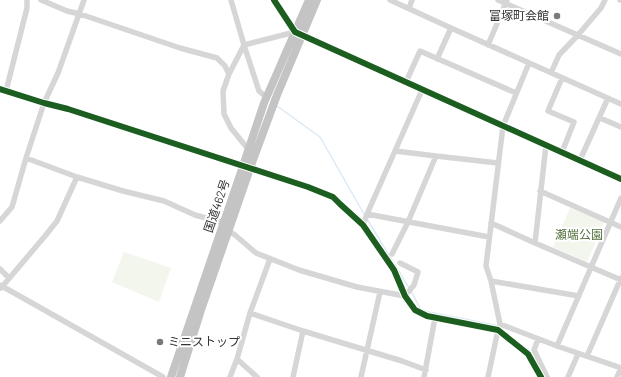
<svg xmlns="http://www.w3.org/2000/svg" width="621" height="377" font-family="Barlow,'Noto Sans JP',sans-serif">
  <style>
    .green { fill: #f2f6ed }
    .lines { fill: none; stroke-linecap: round; stroke-linejoin: round }
    .stream { stroke: #dbe9f4; stroke-width: 1.5 }
    .minor { stroke: #d6d6d6; stroke-width: 5.5 }
    .highway { stroke: #c4c4c4; stroke-width: 8 }
    .cycleway-casing { stroke: #fff; stroke-width: 8 }
    .cycleway { stroke: #1b5e20; stroke-width: 6 }
    .poi-dot { fill: #7a7a7a; stroke: #fff; stroke-width: 1.5 }
    .labels { text-anchor: middle; stroke-width: 4; stroke-linejoin: round; paint-order: stroke }
    .poi-label { font-size: 12px; fill: #323232; stroke: #fff; text-anchor: end }
    .street-label { font-size: 12px; fill: #323232; stroke: #fff }
    .park-label { font-size: 12px; fill: #52703c; stroke: #fff }
  </style>
  <rect width="100%" height="100%" fill="#fff"/>
  <path class="green" d="M570,208l34,14 -17,40 -34,-15z
    M124,252l47,16 -12,34 -47,-20z"/>
  <g class="lines">
    <path class="stream" d="M277,106l43,31 44,77
      M367,219l42,69
      M411,291l10,19 8,2 66,13 3,2
      M512,338l17,12 1,3
      M537,365l5,9"/>
    <path class="minor" d="M41,0l26,11 13,3 100,34 37,10 8,8 4,8 -6,17 1,23 7,14 17,21
      M274,0l21,32 326,147
      M390,0l61,28 170,76
      M498,0l123,54
      M620,0h1
      M409,8l3,-8
      M488,45l19,-45
      M437,59l14,-31
      M551,73l8,-18 19,-20 23,-27 4,-8
      M229,74l15,-29 -13,-45
      M406,82l14,-31 96,42
      M0,89l44,14 24,6 240,78 25,10 7,7 23,21 31,45 11,26 10,14 12,6 71,14 30,24 13,23
      M6,91l21,-83v-8
      M266,97l-7,-6 -15,-46 51,-13
      M600,118l21,9
      M395,151l41,5
      M562,152l12,-30 -26,-11 14,-33
      M26,158l51,19 46,14 41,10 31,14 29,8
      M580,160l28,-62
      M540,191l81,36
      M367,214l122,23
      M0,221l12,-14 14,-49 18,-55 14,-30 26,-73
      M491,223l44,20 86,37
      M363,225l4,-11 55,-124
      M228,231l7,4 21,18 43,17 58,17 48,9
      M535,243l11,-98
      M392,254l16,-32 28,-66 62,7
      M400,263l18,9 -4,13 -9,11
      M0,269l9,9
      M491,281l88,15
      M0,285l163,92
      M1,288l44,-52 12,-15 20,-44
      M250,313l53,18 99,30 24,9
      M500,324l57,22 64,22
      M538,339l-4,11 13,27
      M557,346l64,-148
      M587,356l34,-78
      M237,359l20,18
      M230,377l7,-18 13,-46 20,-54
      M293,377l10,-46
      M361,377l19,-85
      M424,377l11,-59
      M488,377l10,-47 2,-6 -9,-43 -5,-15 17,-140 26,-63
      M568,377l10,-23
      M617,377l4,-9"/>
    <path class="highway" d="M171,377l70,-205 23,-69 45,-103
      M180,377l21,-67 52,-150 24,-65 40,-95"/>
    <defs>
      <path id="cycleway" d="M274,0l21,32 326,147
        M0,89l44,14 24,6 240,78 25,10 7,7 23,21 31,45 11,26 10,14 12,6 71,14 30,24 13,23"/>
    </defs>
    <use href="#cycleway" class="cycleway-casing"/>
    <use href="#cycleway" class="cycleway"/>
  </g>
  <g class="poi-dot">
    <circle cx="557" cy="16" r="4"/>
    <circle cx="160" cy="342" r="4"/>
  </g>
  <g class="labels">
    <g class="poi-label">
      <text x="549" y="20">富塚町会館</text>
      <text x="168" y="346" text-anchor="start">ミニストップ</text>
    </g>
    <g class="street-label">
      <text transform="translate(217 206) rotate(-71)" y="4">国道462号</text>
    </g>
    <g class="park-label">
      <text x="579" y="239">瀬端公園</text>
    </g>
  </g>
</svg>
